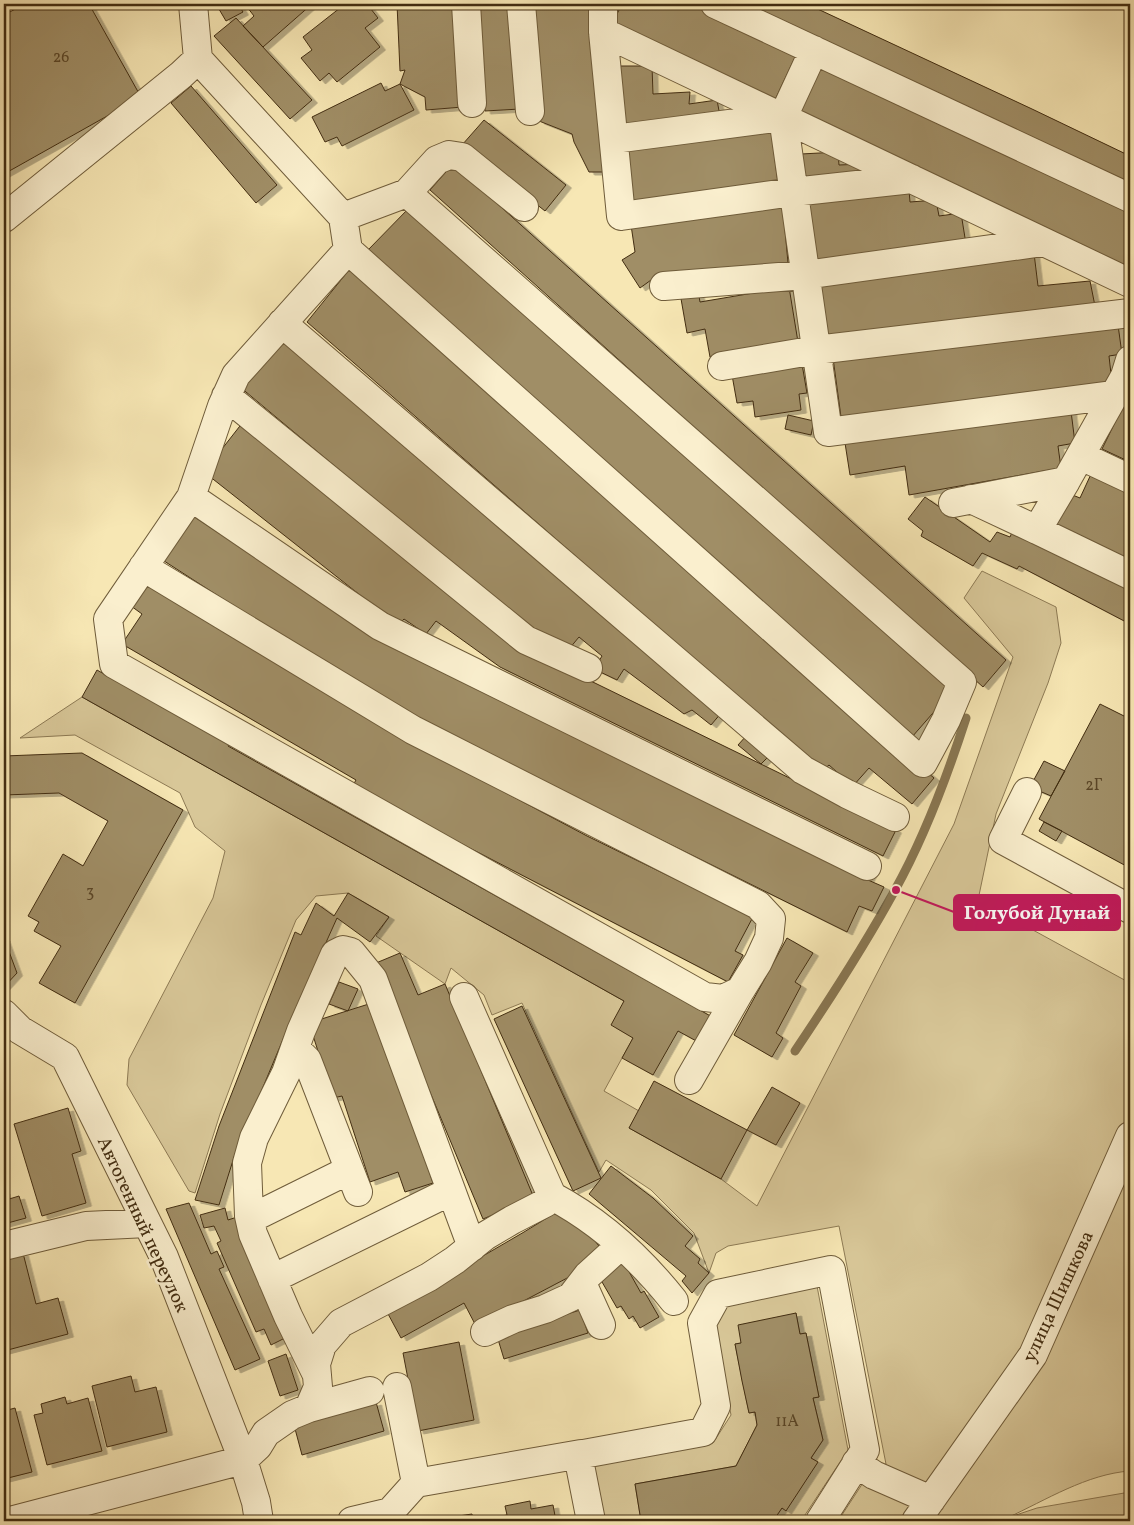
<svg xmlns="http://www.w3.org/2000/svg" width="1134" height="1525" font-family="Vollkorn,serif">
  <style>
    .green { fill: #d8c798; stroke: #8d7a54 }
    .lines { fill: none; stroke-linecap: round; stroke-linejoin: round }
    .stream { stroke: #897752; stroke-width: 9 }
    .building { fill: #a08e66; stroke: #422d11; filter: url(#shadow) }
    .minor-casing { stroke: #6f5c3a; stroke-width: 30 }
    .minor { stroke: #faefce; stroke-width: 28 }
    .labels { text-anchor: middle; stroke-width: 5; stroke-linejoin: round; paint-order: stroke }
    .number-label { font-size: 16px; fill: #5a4526 }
    .street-label { font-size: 19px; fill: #422d11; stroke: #faefce }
    .leader { fill: none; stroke: #c2185b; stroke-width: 2 }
    .callout-dot { fill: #c2185b; stroke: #faefce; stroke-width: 2 }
    .callout { fill: #c2185b; stroke: #c2185b; stroke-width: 2 }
    .callout-label { font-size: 20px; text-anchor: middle; font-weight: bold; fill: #fff }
  </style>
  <defs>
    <filter id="shadow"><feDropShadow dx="5.5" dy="3" stdDeviation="0" flood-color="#0004"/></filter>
  </defs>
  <rect width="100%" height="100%" fill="#f7e7b4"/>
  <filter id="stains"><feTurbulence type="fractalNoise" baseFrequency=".004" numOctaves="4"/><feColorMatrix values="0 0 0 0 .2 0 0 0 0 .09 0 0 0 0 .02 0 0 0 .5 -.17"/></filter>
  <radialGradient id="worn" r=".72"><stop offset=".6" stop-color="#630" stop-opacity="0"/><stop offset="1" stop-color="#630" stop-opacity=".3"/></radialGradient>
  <path class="green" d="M982,571l74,36 5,36 -13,40 -52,131 -18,86 152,83v488c-43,3 -84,29 -123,47l30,-10 93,-16v29h-292l36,-55 12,-2 -47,-238 -111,20 -12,7 -7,20 -15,-40 -43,-43 -45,-30 -7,12 -77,-169 -30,12 -8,-20 -33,-27 -6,16 -69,-48 13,-19 -41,-24 -32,3 -20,24 -35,85 -41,109 -25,79 -6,-2 -62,-106 2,-26 84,-161 12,-47 -30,-24 -15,-34 -105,-58 -55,3 62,-41 542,304 9,37 -29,53 35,20 -10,17 92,51 36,27 197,-382 59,-167 -49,-59z
    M817,1286l31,164 -47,71h-28l9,-13 4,2 31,-48 -6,-4 12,-18 -10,-42 6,-1 -13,-64 -6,1 -4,-21 -55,30 -6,1 14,69 6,-1 2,13 -21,41 -101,18 6,37h-41l-11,-54 124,-24 18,-28 -16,-88 12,-21z"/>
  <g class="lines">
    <path class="stream" d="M795,1051c35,-52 70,-106 100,-161 30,-54 52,-113 71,-172"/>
  </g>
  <path class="building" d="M25,4h64l52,93 -137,77v-159z
    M216,4h22l5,8 -17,9z
    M252,4h60l-49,43 -20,-21 11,-10 -7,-9z
    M345,4h22l11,14 -13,10 15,19 -43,35 -8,-9 -9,8 -19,-23 11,-8 -9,-13z
    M397,4h57l9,103 -37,3 -1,-13 -25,-13 5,-14 -5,1z
    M478,4h34l8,105 -35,2z
    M535,4h54l20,168h-20l-15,-30 -2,-8 -33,-13 3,-17z
    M622,4h79l97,47 -24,51 -162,-78z
    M747,4h60l225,105 98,47v29z
    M236,18l76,82 -22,19 -76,-83z
    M819,61l311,150v58l-334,-159z
    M618,66h34l1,28 37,-2 -1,12 28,-4 3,16 -99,9z
    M381,83l4,8 15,-7 14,26 -72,36 -5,-9 -12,5 -13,-25z
    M191,86l86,99 -21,18 -85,-100z
    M484,120l82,65 -21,26 -83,-66z
    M771,129l7,54 -147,21 -8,-57z
    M838,152l1,13 23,-1 1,13 -61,4 -1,-27z
    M453,164l553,496 -23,27 -553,-497z
    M909,190l1,12 26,-2 3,16 22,-3 5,31 -156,17 -7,-60z
    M410,207l543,483 -41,47 -544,-487z
    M783,207l5,56 -130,12 -18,13 -18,-28 13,-8 -4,-27z
    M1034,253l4,33 52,-5 5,25 -269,35 -10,-60z
    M349,270l585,508 -22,26 -43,-36 -16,18 -24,-21 -7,6 -515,-449z
    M789,287l9,55 -88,15 -5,-28 -18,4 -7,-40 18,-3 2,12z
    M1118,325l4,29 -13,2 3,27 -271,34 -8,-59z
    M280,340l442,372 -11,13 -19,-15 -8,4 -60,-45 -7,11 -23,-11 8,-13 -23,-19 -10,12 -26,-9 -303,-253z
    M802,364l5,29 -8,1 2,16 -46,7 -2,-16 -16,2 -5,-28z
    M1128,396l2,1v65l-28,-13z
    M1071,411l4,32 -17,3 3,22 -152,27 -4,-29 -55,9 -5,-32z
    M788,415l26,6 -3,14 -26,-6z
    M243,422l274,223 379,185 -13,26 -383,-189 -64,-46 -10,13 -22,-15 -6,6 -194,-153z
    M1092,472l38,18v72l-80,-37 15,-33 15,6z
    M925,497l65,45 7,-10 13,5 3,-7 117,60v34l-111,-58 -2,3 -35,-16 -9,13 -52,-30 2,-5 -15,-12z
    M190,514l167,110 514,250 -3,6 16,7 -12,24 -13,-5 -12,26 -466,-231 -220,-142z
    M148,582l251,154 188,100 166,81 -18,34 8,4 -15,27 -376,-195 4,-7 -234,-136 20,-30 -11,-8z
    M97,670l67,38 68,32 -4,6 486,272 -14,25 -22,-12 -25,44 -31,-17 11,-20 -22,-13 13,-24 -542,-304z
    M1100,704l30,15v149l-91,-49z
    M747,735l23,20 -9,9 -23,-19z
    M82,753l101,57 -108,193 -36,-20 22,-37 -27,-15 5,-9 -11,-6 35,-62 20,12 25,-45 -49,-28 -55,2v-39z
    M1044,761l21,10 -14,25 -21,-9z
    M1044,822l18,9 -6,10 -17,-10z
    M348,893l41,24 -19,25 -33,-24 -48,107 -41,98 -13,31 -16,51 -24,-5 24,-74 76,-194 6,3 15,-32 18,13z
    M4,938l13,35 -13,14z
    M787,938l26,15 -18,29 6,4 -25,47 7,5 -11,19 -38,-22z
    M400,953l18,42 27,-11 89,214 -51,21 -107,-256z
    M339,982l19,7 -10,22 -19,-7z
    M375,1002l58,181 -28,9 -7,-20 -28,10 -28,-86 -9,2 -24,-75z
    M522,1006l79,172 -28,13 -79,-172z
    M654,1081l93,49 -26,49 -92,-51z
    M772,1087l28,16 -24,42 -29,-15z
    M68,1108l13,43 -9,3 14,49 -44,13 -28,-92z
    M611,1166l42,32 40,38 -8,10 15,13 -2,4 11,10 -17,20 -10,-12 4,-5 -97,-82z
    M4,1191l2,9 13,-4 7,22 -22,6z
    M189,1203l22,51 6,-3 7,16 -5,2 41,90 -25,11 -69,-161z
    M225,1208l3,12 9,-3 52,119 -18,9 -7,-16 -8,3 -39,-89 4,-2 -7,-15 -10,2 -4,-13z
    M560,1210l25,18 17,22 -31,26 -95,50 -12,-23 -63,35 -14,-26 137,-80z
    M23,1253l13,51 22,-6 10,36 -64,17v-93z
    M623,1261l18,32 3,-2 15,26 -19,11 -7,-12 -4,3 -8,-13 -4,2 -19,-33z
    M580,1310l8,23 -84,26 -7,-23z
    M796,1313l4,21 6,-1 13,64 -6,1 10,42 -12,18 7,4 -32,49 -4,-3 -9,13h-132l-6,-37 101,-18 21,-41 -2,-13 -6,1 -7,-32 -7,-37 6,-1 -3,-18z
    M459,1342l15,78 -56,11 -15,-78z
    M286,1354l12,36 -18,6 -12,-35z
    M131,1376l4,16 21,-5 11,45 -60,15 -15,-61z
    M65,1397l2,7 21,-6 14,53 -55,14 -13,-50 9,-2 -2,-9z
    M376,1402l8,29 -82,24 -8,-30z
    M15,1408l17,64 -28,7v-68z
    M530,1501l1,8 22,-4 3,16h-104v-4l20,-3 1,7 34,-6 -2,-9z
    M178,1516l2,5h-23z"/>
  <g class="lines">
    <defs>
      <path id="minor" d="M193,4l5,55 145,158 64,-24 555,489 -16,38 -23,43 -575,-513 -5,-33
        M466,4l6,99
        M521,4l9,107
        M603,4v28l18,184 172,-24 119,-13
        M715,4l415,194
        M603,32l527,251
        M814,50l-31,67 45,315 286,-37
        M614,139l169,-22
        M407,193l30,-33 12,-5 13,2 62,50
        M4,218l177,-143 17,-16
        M664,286l141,-11 238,-33
        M282,323l521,447 44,24 48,23
        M722,366l94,-16 314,-37
        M226,396l300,244 62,28
        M1081,456l49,23
        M1066,481l-29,49 93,45
        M191,497l31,-91 14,-31 112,-125
        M971,499l66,31
        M953,503l113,-22 59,-105 5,-16
        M143,567l270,163 345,175 13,14 -2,19 -11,24 -18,29 -17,8 -18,-2 -591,-333 -6,-45 83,-122 189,129 487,240
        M1027,792l-24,48 127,69
        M4,1014l16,16 45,27 99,200 79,203 13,42 3,19
        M295,1048l12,12 51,132
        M689,1080l51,-89
        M552,1196c49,26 88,62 122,105
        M250,1219l99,-49
        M4,1246l82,-20 61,-3
        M272,1279l179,-88
        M582,1283l19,42
        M485,1332l28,-13 32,-10 26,-12 17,-22 33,-30
        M317,1375l-29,-59 -35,-82 -4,-18 -2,-53 7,-25 32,-65 15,-42 34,-77 8,-4 8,2 22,27 99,268
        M397,1387l19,96
        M309,1408l61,-17
        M856,1463l18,12 57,25
        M10,1521l233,-61 15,-14 8,-13 26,-18 17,-7 9,-21 -2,-23 6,-19 19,-22 88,-46 26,-17 30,-24 27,-16 33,-17 7,-7 -88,-199
        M352,1521l38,-9 26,-29 165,-29
        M591,1521l-13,-66 125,-23 13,-26 -14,-83 16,-29 113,-24 34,180 -45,71
        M916,1521l117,-166 97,-219"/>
    </defs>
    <use href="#minor" class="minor-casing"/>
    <use href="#minor" class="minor"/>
  </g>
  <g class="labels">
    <g class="number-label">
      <text x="61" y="62">26</text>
      <text x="1094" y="790">2Г</text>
      <text x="90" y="897">3</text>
      <text x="787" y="1426">11А</text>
    </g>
    <g class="street-label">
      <text transform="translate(144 1224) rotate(65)" y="7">Автогенный переулок</text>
      <text transform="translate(1057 1296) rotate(-65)" y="7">улица Шишкова</text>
    </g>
  </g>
  <path class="leader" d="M896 890L954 912"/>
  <circle class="callout-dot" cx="896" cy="890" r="5"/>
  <rect class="callout" x="954" y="895" width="166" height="35" rx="5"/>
  <g class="callout-label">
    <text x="1037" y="919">Голубой Дунай</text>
  </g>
  <rect width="1134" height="1525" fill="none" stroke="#f7e7b4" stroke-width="20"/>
  <rect x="5" y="5" width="1124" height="1515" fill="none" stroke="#422d11" stroke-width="2.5"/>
  <rect x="10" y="10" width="1114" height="1505" fill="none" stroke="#422d11"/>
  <rect width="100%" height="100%" filter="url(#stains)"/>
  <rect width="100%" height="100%" fill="url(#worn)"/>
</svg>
